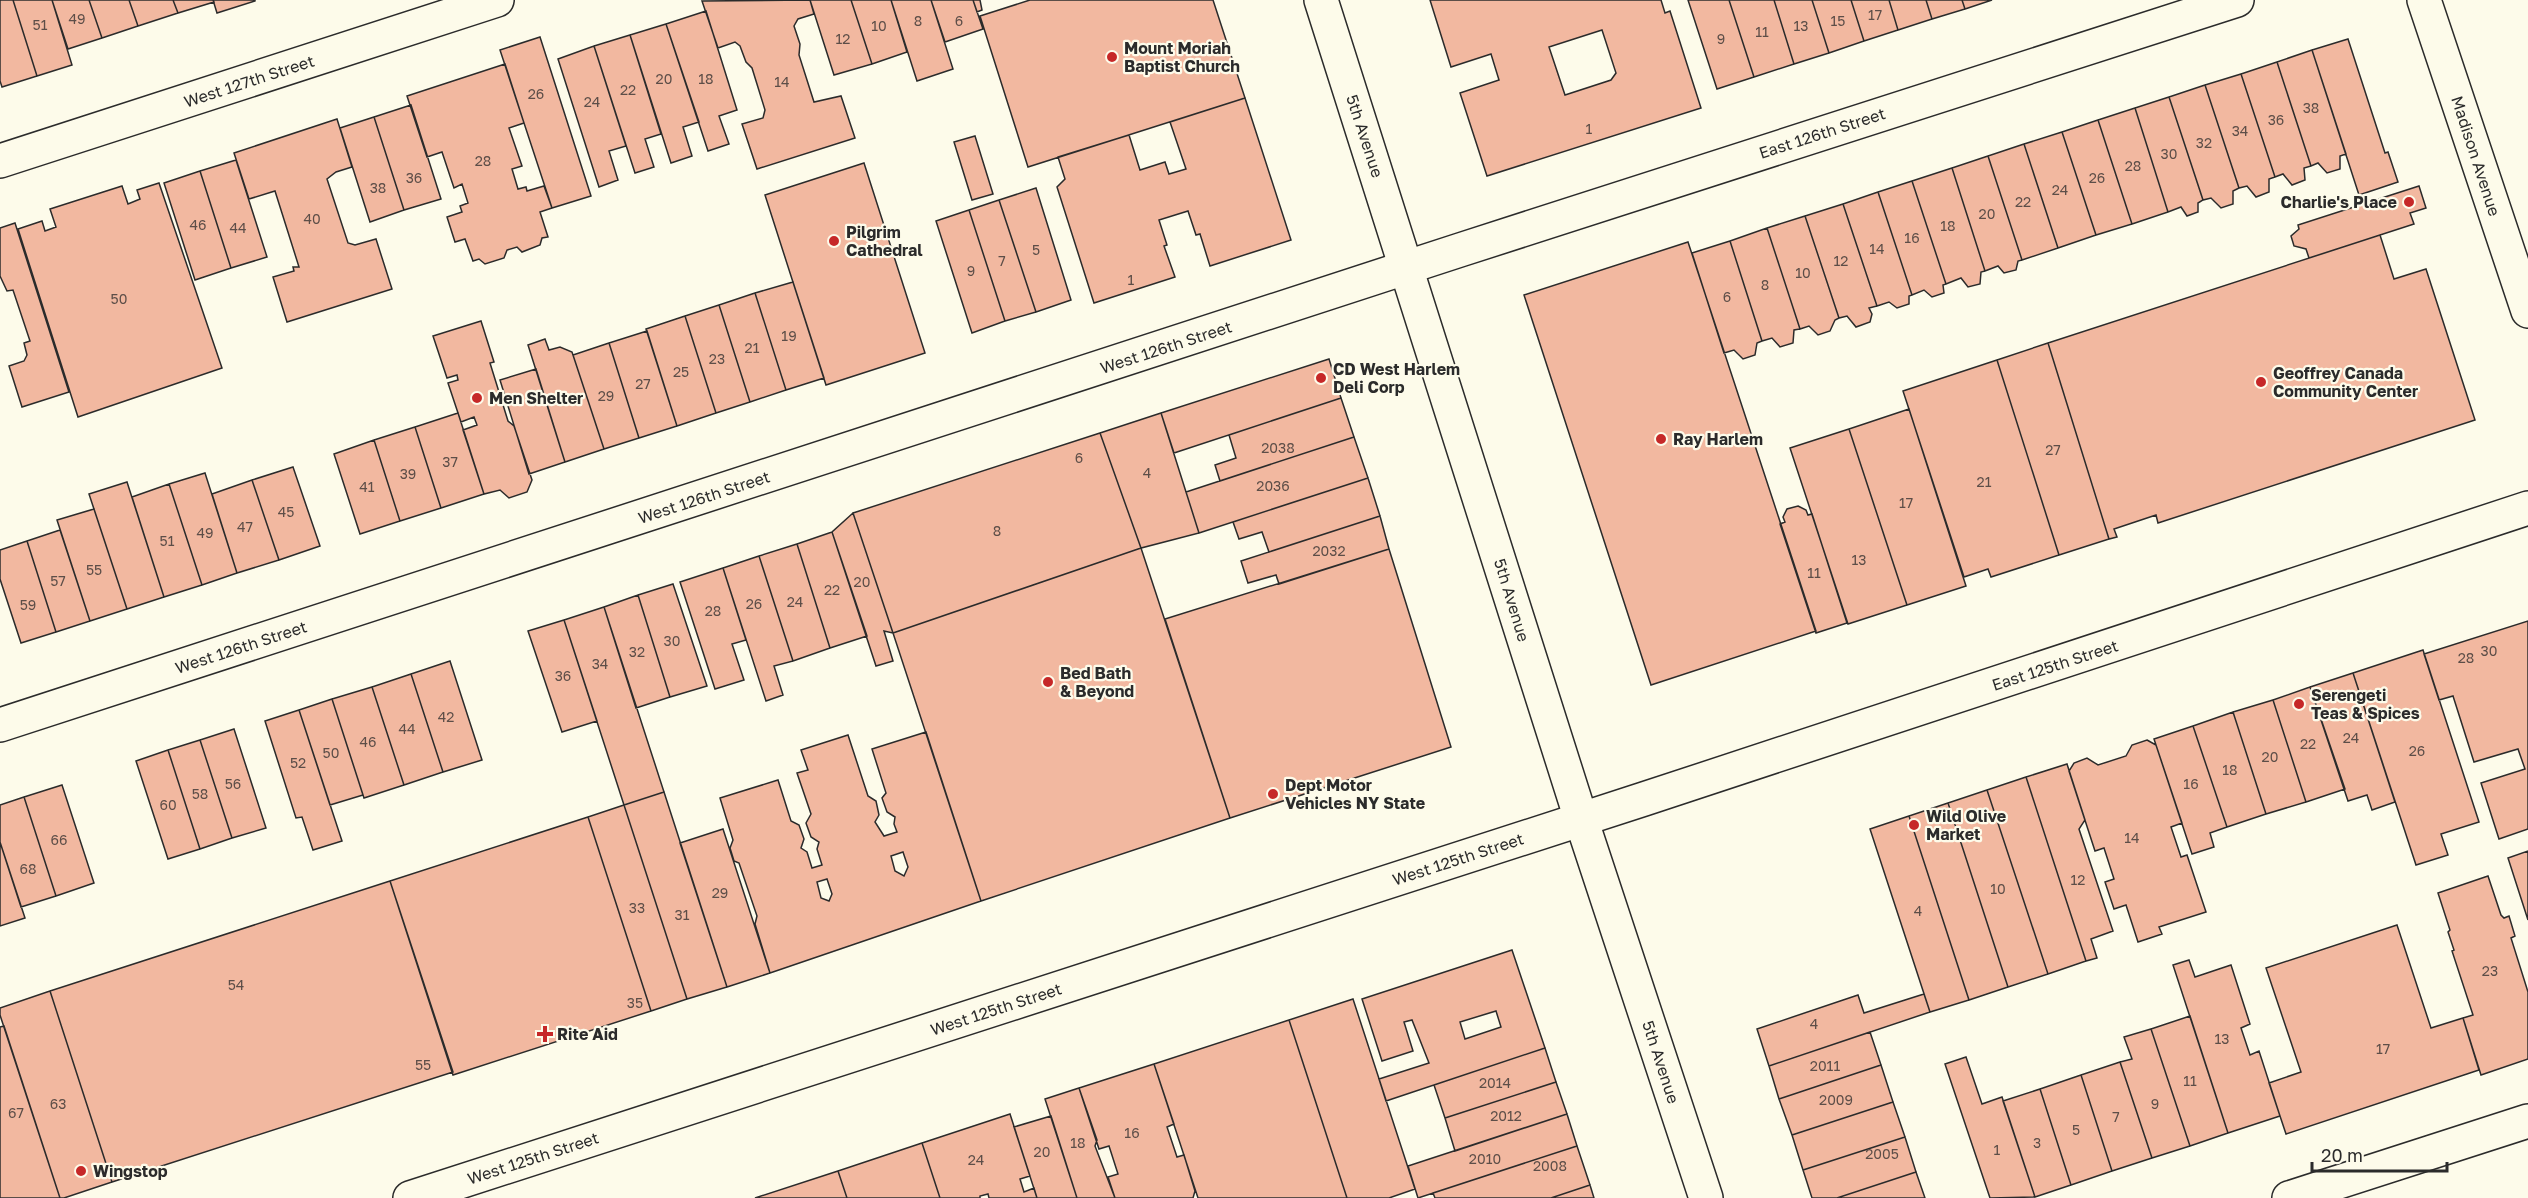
<svg xmlns="http://www.w3.org/2000/svg" width="2528" height="1198" font-family="'Golos Text',sans-serif">
  <style>
    .building { fill: #f2b8a0; stroke: #2b2b2b; stroke-width: 1.5; fill-rule: evenodd }
    .lines { fill: none; stroke-linecap: round; stroke-linejoin: round }
    .minor-casing { stroke: #2b2b2b; stroke-width: 36 }
    .secondary-casing { stroke: #2b2b2b; stroke-width: 36 }
    .primary-casing { stroke: #2b2b2b; stroke-width: 36 }
    .minor { stroke: #fdfbea; stroke-width: 33 }
    .secondary { stroke: #fdfbea; stroke-width: 33 }
    .primary { stroke: #fdfbea; stroke-width: 33 }
    .poi-dot { fill: #c62828; stroke: #fdfbea; stroke-width: 2 }
    .labels { text-anchor: middle; stroke-width: 4.5; stroke-linejoin: round; paint-order: stroke }
    .number-label { font-size: 14px; fill: #5d4e48 }
    .poi-label { font-size: 16px; font-weight: bold; fill: #2b2b2b; stroke: #fdfbea; text-anchor: start }
    .street-label { font-size: 16px; fill: #2b2b2b; stroke: #fdfbea }
  </style>
  <rect width="100%" height="100%" fill="#fdfbea"/>
  <path class="building" d="M0,0h13l24,76 -35,11 -2,-6z
    M13,0h39l20,65 -35,11z
    M52,0h37l13,38 -34,11z
    M89,0h40l9,26 -36,12z
    M129,0h44l5,13 -40,13z
    M173,0h40l1,2 -36,11z
    M213,0h42v1l-38,12z
    M810,0h41l21,64 -38,11z
    M810,0l4,14 -16,5 -4,7 6,18 -1,11 15,47 27,-6 14,42 -98,31 -15,-45 21,-6 2,-8 -13,-42 -6,-6 -6,-16 -5,-4 -17,6 -16,-47z
    M851,0h40l16,52 -35,12z
    M891,0h40l22,69 -36,12z
    M931,0h42l10,29 -38,13z
    M973,0h7l2,10 -5,2z
    M1030,0h183l32,98 -217,69 -48,-151z
    M1430,0h231l4,13 5,-2 31,97 -214,68 -27,-83 39,-13 -8,-26 -40,13zM1602,30l14,43 -5,7 -46,15 -16,-48z
    M1688,0h41l25,77 -37,12z
    M1729,0h45l20,64 -40,13z
    M1774,0h38l17,53 -35,11z
    M1812,0h39l13,41 -35,12z
    M1851,0h38l9,30 -34,11z
    M1889,0h37l6,19 -34,11z
    M1926,0h36l3,9 -33,10z
    M1962,0h30l-27,9z
    M706,11l31,99 -18,6 10,28 -21,7 -42,-127z
    M666,24l33,98 -16,5 9,29 -21,7 -41,-128z
    M630,35l31,99 -16,5 9,28 -19,6 -41,-127z
    M540,37l51,159 -39,12 -52,-158z
    M2348,39l37,114 3,-1 10,30 -39,13 -47,-145z
    M594,46l32,100 -17,5 9,29 -19,7 -41,-128z
    M2312,50l34,104 -6,2v13l-13,4 -9,-10 -7,3 -34,-104z
    M2277,62l34,104 -7,2 1,12 -13,5 -9,-11 -8,3 -34,-103z
    M505,64l19,59 -15,5 13,38 -10,3 6,20 8,-2 1,4 17,-5 8,22 -12,4 8,25 -6,1 -2,7 -18,7 -5,-5 -10,3 -3,8 -19,6 -6,-5 -6,2 -8,-22 -10,3 -8,-25 15,-5 -2,-6 8,-3 -6,-19 -8,4 -12,-36 -15,5 -20,-61z
    M2241,74l34,103 -6,2v13l-13,5 -9,-11 -8,2 -34,-103z
    M2205,85l34,103 -6,3v13l-12,4 -10,-10 -8,2 -34,-103z
    M2169,97l34,103 -5,3v9l-11,4 -6,-9 -13,5 -33,-104z
    M1245,98l46,142 -81,26 -10,-32 -4,1 -8,-24 -29,9 8,25 -3,1 11,31 -81,26 -37,-116 8,-8 -7,-22 71,-22 11,35 25,-8 4,12 17,-5 -16,-47z
    M411,105l30,94 -37,11 -30,-93z
    M2135,108l33,104 -36,12 -34,-104z
    M374,117l30,93 -34,12 -30,-94z
    M337,119l15,48 -16,5 -9,7 21,64 7,2 21,-6 16,50 -105,33 -14,-45 21,-6 -1,-4h6l-24,-76 -26,8 -15,-46z
    M2098,120l34,104 -36,11 -34,-103z
    M2062,132l34,103 -38,13 -34,-104z
    M975,136l18,58 -21,6 -18,-58z
    M2024,144l34,104 -36,12 -34,-104z
    M1988,156l34,104 -4,1 -2,9 -12,3 -6,-7 -13,5 -33,-103z
    M236,160l31,97 -36,11 -31,-97z
    M864,163l61,190 -99,32 -61,-190z
    M1952,168l33,103 -4,1 -1,12 -12,3 -7,-9 -15,6 -34,-103z
    M200,171l31,97 -36,12 -31,-97z
    M1912,181l34,103 -3,1 1,8 -12,4 -8,-7 -12,5 -34,-103z
    M159,183l63,185 -144,49 -60,-188 24,-8 3,10 11,-4 -6,-18 72,-23 6,18 12,-5 -3,-9z
    M2419,186l7,22 -16,5 4,11 -105,34 -3,-9 -12,-3 -3,-10 8,-7 -1,-4z
    M1036,188l35,112 -35,12 -37,-112z
    M1878,192l34,103 -3,1v8l-12,4 -8,-6 -12,4 -34,-102z
    M999,200l37,112 -31,9 -36,-111z
    M1843,204l34,102 -8,2 3,6 -2,8 -14,5 -9,-11 -8,2 -34,-102z
    M969,210l36,111 -33,12 -36,-112z
    M1805,216l34,102 -4,2 -5,11 -12,4 -9,-9 -9,3 -33,-101z
    M15,223l54,169 -47,15 -13,-41 15,-5 3,-6 -3,-12 6,-2 -17,-51 -6,1 -7,-15v-48z
    M1767,228l33,101 -6,1 -1,13 -13,4 -8,-9 -10,3 -32,-100z
    M2380,235l14,44 32,-10 49,151 -317,103 -2,-8 -42,14 3,8 -8,2 -61,-196z
    M1730,241l32,100 -5,2 -2,12 -12,4 -9,-9 -10,3 -32,-100z
    M1688,242l128,389 -165,54 -127,-390z
    M793,282l31,96 -38,12 -31,-97z
    M755,293l31,97 -36,12 -31,-97z
    M719,305l31,97 -34,11 -31,-97z
    M685,316l31,97 -39,13 -31,-97z
    M481,321l13,41 -4,1 18,58 6,5 18,54 -5,12 -18,6 -9,-8 -16,4 -21,-64 14,-5 -3,-8 -13,5 -13,-39 10,-3 -1,-5 -10,3 -14,-42z
    M647,331l30,95 -38,12 -30,-95z
    M545,339l4,11 11,-3 12,5 32,97 -39,13 -37,-117z
    M609,343l30,95 -35,11 -31,-94z
    M2048,343l61,196 -50,16 -62,-195z
    M1329,359l12,39 -167,55 -13,-40z
    M1997,360l62,195 -68,22 -3,-8 -24,8 -61,-186z
    M536,369l29,93 -36,12 -29,-94z
    M1341,398l13,39 -134,44 -5,-16 21,-7 -7,-23z
    M1909,409l57,177 -59,19 -58,-176z
    M458,413l26,81 -43,14 -26,-81z
    M1161,413l38,120 -58,15 -41,-115z
    M415,427l26,81 -41,13 -26,-81z
    M1849,429l58,176 -59,19 -58,-176z
    M1100,433l41,115 -248,85 -40,-120z
    M1354,437l14,41 -169,55 -13,-41z
    M374,440l26,81 -40,13 -26,-80z
    M293,467l27,79 -41,14 -27,-80z
    M205,473l32,100 -35,12 -33,-101z
    M1368,478l12,38 -111,36 -7,-20 -23,7 -6,-17z
    M252,480l27,80 -42,13 -25,-79z
    M127,482l37,115 -37,12 -38,-115z
    M169,484l33,101 -38,12 -32,-100z
    M1798,506l8,4 2,5 4,-1 35,109 -31,10 -36,-109 5,-2 -2,-5 4,-8z
    M94,509l33,100 -37,12 -33,-101z
    M853,513l40,120 -9,-2 9,30 -17,5 -44,-134z
    M1380,516l9,33 -110,35 -3,-9 -28,8 -7,-22z
    M60,530l30,91 -34,11 -29,-91z
    M832,532l35,104 -37,12 -33,-104z
    M27,541l29,91 -35,11 -21,-64v-29z
    M797,544l33,104 -37,13 -34,-105z
    M1141,548l89,270 -249,83 -88,-268z
    M1389,549l62,198 -221,71 -65,-199z
    M759,556l34,105 -19,5 9,29 -17,6 -43,-133z
    M723,568l23,72 -14,4 12,36 -29,9 -35,-107z
    M673,584l34,102 -37,11 -32,-102z
    M638,595l32,102 -34,11 -32,-101z
    M604,607l60,185 -40,13 -60,-185z
    M564,620l33,101 -35,11 -34,-101z
    M2528,621v208l-29,10 -18,-56 44,-14 -7,-20 -44,13 -21,-66 -14,4 -15,-46z
    M2423,650l56,172 -38,12 7,21 -32,10 -63,-192z
    M450,661l32,99 -39,12 -32,-98z
    M2353,673l42,129 -23,8 -5,-15 -19,6 -38,-114z
    M411,674l32,98 -39,13 -32,-98z
    M372,687l32,98 -40,13 -32,-99z
    M2310,687l35,102 -39,13 -33,-102z
    M332,699l31,96 -33,10 -31,-95z
    M2273,700l33,102 -40,12 -33,-102z
    M299,710l43,131 -29,9 -11,-33 -6,1 -31,-97z
    M2233,712l33,102 -39,13 -34,-101z
    M2193,726l34,101 -17,6 4,14 -22,7 -38,-115z
    M234,729l32,99 -34,10 -32,-98z
    M926,732l55,169 -211,72 -15,-49 2,-8 -18,-53 -5,-2 -4,-13 3,-8 -13,-42 58,-18 13,41 8,4 5,14 -3,9 6,4 5,16 10,-3 -5,-16 2,-7 -8,-5 -5,-14 5,-9 -14,-41 11,-3 -7,-20 47,-15 20,61 8,5 3,14 -4,7 9,14 13,-4 -3,-8 1,-7 -8,-5 -5,-14 4,-5 -14,-44zM903,852l5,15 -4,9 -9,-5 -4,-15zM827,879l5,15 -3,7 -8,-3 -4,-16z
    M200,740l32,98 -32,11 -32,-99z
    M2147,740l9,5 26,78 -11,4 10,30 6,-2 19,57 -47,15 3,7 -24,8 -12,-37 -12,4 -9,-27 9,-3 -10,-31 -9,3 -26,-80 5,-8 13,-5 11,7 28,-9 6,-11z
    M168,750l32,99 -32,10 -32,-98z
    M2067,764l18,56 -6,9 34,102 -22,8 6,19 -11,3 -60,-184z
    M2026,777l60,184 -38,13 -61,-184z
    M62,785l32,98 -38,13 -32,-99z
    M1987,790l61,184 -40,13 -60,-184z
    M664,792l63,195 -40,12 -63,-194z
    M24,797l32,99 -35,11 -21,-65v-37z
    M1948,803l60,184 -39,13 -60,-184z
    M624,805l63,194 -36,12 -63,-194z
    M1909,816l60,184 -39,12 -60,-183z
    M588,817l63,194 -198,64 -63,-194z
    M723,829l47,144 -43,14 -47,-144z
    M0,842l25,76 -25,8z
    M2528,851v69l-20,-62z
    M2488,876l13,39 3,3 5,-2 6,20 -4,2 17,54v67l-47,16 -18,-57 10,-3 -21,-64 2,-1 -6,-18 2,-2 -12,-37z
    M390,881l63,191 -341,110 -62,-191z
    M2397,925l34,103 32,-10 16,52 -193,64 -17,-51 32,-11 -35,-104z
    M1512,950l33,98 -159,53 -7,-22 50,-16 -17,-43 -8,2 9,29 -31,10 -20,-62zM1496,1011l5,16 -36,12 -5,-17z
    M2189,960l6,17 36,-12 19,59 -9,4 9,27 9,-4 21,65 -52,17 -55,-168z
    M50,991l62,191 -48,16h-4l-60,-183v-7z
    M1924,994l6,18 -161,54 -12,-37 101,-34 6,18z
    M1353,999l62,190 -26,9h-42l-58,-178z
    M2190,1016l38,117 -38,13 -39,-117z
    M1289,1020l58,178h-149l-44,-134z
    M4,1026l56,172h-60v-171z
    M2151,1029l39,117 -38,12 -32,-96 12,-3 -8,-22z
    M1870,1032l11,33 -102,34 -10,-33z
    M1545,1048l11,34 -111,36 -11,-33z
    M1966,1057l16,47 20,-7 33,100 -45,1 -45,-134z
    M2120,1062l32,96 -40,13 -31,-96z
    M1154,1064l20,60 -7,3 10,30 7,-2 11,36 -2,7h-78l-7,-21 10,-3 -9,-28 -10,3 -20,-61z
    M1881,1065l12,37 -101,33 -13,-36z
    M2081,1075l31,96 -41,14 -31,-96z
    M1556,1082l11,32 -112,37 -10,-33z
    M1079,1088l18,52 -2,6 20,52h-38l-32,-99z
    M2040,1089l31,96 -36,12 -32,-96z
    M1893,1102l12,35 -102,33 -11,-35z
    M1010,1114l20,62 -10,3 4,13 10,-4 3,10h-48l-1,-4 -8,2v2h-40l-18,-55z
    M1567,1114l10,32 -159,52 -10,-32z
    M1051,1116l26,82h-40l-23,-71z
    M1905,1137l11,35 -79,26h-25l-9,-28z
    M922,1143l18,55h-93l-9,-27z
    M1577,1146l13,39 -39,13h-116l-2,-5z
    M838,1171l9,27h-92z
    M1916,1172l9,26h-88z
    M1590,1185l4,13h-43z"/>
  <g class="lines">
    <defs>
      <path id="minor" d="M0,161l497,-161
        M0,725l1460,-475 777,-250
        M2289,1198l239,-77"/>
      <path id="secondary" d="M1321,0l260,819 125,379
        M2424,0l104,311"/>
      <path id="primary" d="M410,1198l1234,-399 884,-291"/>
    </defs>
    <use href="#minor" class="minor-casing"/>
    <use href="#secondary" class="secondary-casing"/>
    <use href="#primary" class="primary-casing"/>
    <use href="#minor" class="minor"/>
    <use href="#secondary" class="secondary"/>
    <use href="#primary" class="primary"/>
  </g>
  <g class="poi-dot">
    <circle cx="1112" cy="57" r="6"/>
    <circle cx="2409" cy="202" r="6"/>
    <circle cx="834" cy="241" r="6"/>
    <circle cx="1321" cy="378" r="6"/>
    <circle cx="2261" cy="382" r="6"/>
    <circle cx="477" cy="398" r="6"/>
    <circle cx="1661" cy="439" r="6"/>
    <circle cx="1048" cy="682" r="6"/>
    <circle cx="2299" cy="704" r="6"/>
    <circle cx="1273" cy="794" r="6"/>
    <circle cx="1914" cy="825" r="6"/>
    <path d="M542 1025h6v6h6v6h-6v6h-6v-6h-6v-6h6z"/>
    <circle cx="81" cy="1171" r="6"/>
  </g>
  <g class="labels">
    <g class="number-label">
      <text x="1875" y="20">17</text>
      <text x="77" y="24">49</text>
      <text x="918" y="26">8</text>
      <text x="959" y="26">6</text>
      <text x="1838" y="26">15</text>
      <text x="40" y="30">51</text>
      <text x="879" y="31">10</text>
      <text x="1801" y="31">13</text>
      <text x="1762" y="37">11</text>
      <text x="843" y="44">12</text>
      <text x="1721" y="44">9</text>
      <text x="664" y="84">20</text>
      <text x="706" y="84">18</text>
      <text x="782" y="87">14</text>
      <text x="628" y="95">22</text>
      <text x="536" y="99">26</text>
      <text x="592" y="107">24</text>
      <text x="2311" y="113">38</text>
      <text x="2276" y="125">36</text>
      <text x="1589" y="134">1</text>
      <text x="2240" y="136">34</text>
      <text x="2204" y="148">32</text>
      <text x="2169" y="159">30</text>
      <text x="483" y="166">28</text>
      <text x="2133" y="171">28</text>
      <text x="414" y="183">36</text>
      <text x="2097" y="183">26</text>
      <text x="378" y="193">38</text>
      <text x="2060" y="195">24</text>
      <text x="2023" y="207">22</text>
      <text x="1987" y="219">20</text>
      <text x="312" y="224">40</text>
      <text x="198" y="230">46</text>
      <text x="1948" y="231">18</text>
      <text x="238" y="233">44</text>
      <text x="1912" y="243">16</text>
      <text x="1877" y="254">14</text>
      <text x="1036" y="255">5</text>
      <text x="1002" y="266">7</text>
      <text x="1841" y="266">12</text>
      <text x="971" y="276">9</text>
      <text x="1803" y="278">10</text>
      <text x="1131" y="285">1</text>
      <text x="1765" y="290">8</text>
      <text x="1727" y="302">6</text>
      <text x="119" y="304">50</text>
      <text x="789" y="341">19</text>
      <text x="752" y="353">21</text>
      <text x="717" y="364">23</text>
      <text x="681" y="377">25</text>
      <text x="643" y="389">27</text>
      <text x="606" y="401">29</text>
      <text x="1278" y="453">2038</text>
      <text x="2053" y="455">27</text>
      <text x="1079" y="463">6</text>
      <text x="450" y="467">37</text>
      <text x="1147" y="478">4</text>
      <text x="408" y="479">39</text>
      <text x="1984" y="487">21</text>
      <text x="1273" y="491">2036</text>
      <text x="367" y="492">41</text>
      <text x="1906" y="508">17</text>
      <text x="286" y="517">45</text>
      <text x="245" y="532">47</text>
      <text x="997" y="536">8</text>
      <text x="205" y="538">49</text>
      <text x="167" y="546">51</text>
      <text x="1329" y="556">2032</text>
      <text x="1859" y="565">13</text>
      <text x="94" y="575">55</text>
      <text x="1814" y="578">11</text>
      <text x="58" y="586">57</text>
      <text x="862" y="587">20</text>
      <text x="832" y="595">22</text>
      <text x="795" y="607">24</text>
      <text x="754" y="609">26</text>
      <text x="28" y="610">59</text>
      <text x="713" y="616">28</text>
      <text x="672" y="646">30</text>
      <text x="2489" y="656">30</text>
      <text x="637" y="657">32</text>
      <text x="2466" y="663">28</text>
      <text x="600" y="669">34</text>
      <text x="563" y="681">36</text>
      <text x="446" y="722">42</text>
      <text x="407" y="734">44</text>
      <text x="2351" y="743">24</text>
      <text x="368" y="747">46</text>
      <text x="2308" y="749">22</text>
      <text x="2417" y="756">26</text>
      <text x="331" y="758">50</text>
      <text x="2270" y="762">20</text>
      <text x="298" y="768">52</text>
      <text x="2230" y="775">18</text>
      <text x="233" y="789">56</text>
      <text x="2191" y="789">16</text>
      <text x="200" y="799">58</text>
      <text x="168" y="810">60</text>
      <text x="2132" y="843">14</text>
      <text x="59" y="845">66</text>
      <text x="28" y="874">68</text>
      <text x="2078" y="885">12</text>
      <text x="1998" y="894">10</text>
      <text x="720" y="898">29</text>
      <text x="637" y="913">33</text>
      <text x="1918" y="916">4</text>
      <text x="682" y="920">31</text>
      <text x="2490" y="976">23</text>
      <text x="236" y="990">54</text>
      <text x="635" y="1008">35</text>
      <text x="1814" y="1029">4</text>
      <text x="2222" y="1044">13</text>
      <text x="2383" y="1054">17</text>
      <text x="423" y="1070">55</text>
      <text x="1825" y="1071">2011</text>
      <text x="2190" y="1086">11</text>
      <text x="1495" y="1088">2014</text>
      <text x="1836" y="1105">2009</text>
      <text x="58" y="1109">63</text>
      <text x="2155" y="1109">9</text>
      <text x="16" y="1118">67</text>
      <text x="1506" y="1121">2012</text>
      <text x="2116" y="1122">7</text>
      <text x="2076" y="1135">5</text>
      <text x="1132" y="1138">16</text>
      <text x="1078" y="1148">18</text>
      <text x="2037" y="1148">3</text>
      <text x="1997" y="1155">1</text>
      <text x="1042" y="1157">20</text>
      <text x="1882" y="1159">2005</text>
      <text x="1485" y="1164">2010</text>
      <text x="976" y="1165">24</text>
      <text x="1550" y="1171">2008</text>
    </g>
    <g class="poi-label">
      <text x="1124" y="54">Mount Moriah<tspan x="1124" dy="18">Baptist Church</tspan></text>
      <text x="2397" y="208" text-anchor="end">Charlie's Place</text>
      <text x="846" y="238">Pilgrim<tspan x="846" dy="18">Cathedral</tspan></text>
      <text x="1333" y="375">CD West Harlem<tspan x="1333" dy="18">Deli Corp</tspan></text>
      <text x="2273" y="379">Geoffrey Canada<tspan x="2273" dy="18">Community Center</tspan></text>
      <text x="489" y="404">Men Shelter</text>
      <text x="1673" y="445">Ray Harlem</text>
      <text x="1060" y="679">Bed Bath<tspan x="1060" dy="18">&amp; Beyond</tspan></text>
      <text x="2311" y="701">Serengeti<tspan x="2311" dy="18">Teas &amp; Spices</tspan></text>
      <text x="1285" y="791">Dept Motor<tspan x="1285" dy="18">Vehicles NY State</tspan></text>
      <text x="1926" y="822">Wild Olive<tspan x="1926" dy="18">Market</tspan></text>
      <text x="557" y="1040">Rite Aid</text>
      <text x="93" y="1177">Wingstop</text>
    </g>
    <g class="street-label">
      <text transform="translate(249 81) rotate(-18)" y="6">West 127th Street</text>
      <text transform="translate(1822 133) rotate(-18)" y="6">East 126th Street</text>
      <text transform="translate(1365 136) rotate(72)" y="6">5th Avenue</text>
      <text transform="translate(2476 156) rotate(72)" y="6">Madison Avenue</text>
      <text transform="translate(1166 347) rotate(-18)" y="6">West 126th Street</text>
      <text transform="translate(704 497) rotate(-18)" y="6">West 126th Street</text>
      <text transform="translate(1512 600) rotate(73)" y="6">5th Avenue</text>
      <text transform="translate(241 647) rotate(-18)" y="6">West 126th Street</text>
      <text transform="translate(2055 665) rotate(-18)" y="6">East 125th Street</text>
      <text transform="translate(1458 859) rotate(-18)" y="6">West 125th Street</text>
      <text transform="translate(996 1009) rotate(-18)" y="6">West 125th Street</text>
      <text transform="translate(1661 1062) rotate(72)" y="6">5th Avenue</text>
      <text transform="translate(533 1158) rotate(-18)" y="6">West 125th Street</text>
    </g>
  </g>
  <path d="M2312 1162v9h135v-9" fill="none" stroke="#2b2b2b" stroke-width="3"/>
  <text x="2321" y="1162" font-size="18" fill="#2b2b2b" stroke="#fdfbea" stroke-width="4.5" paint-order="stroke">20 m</text>
</svg>
